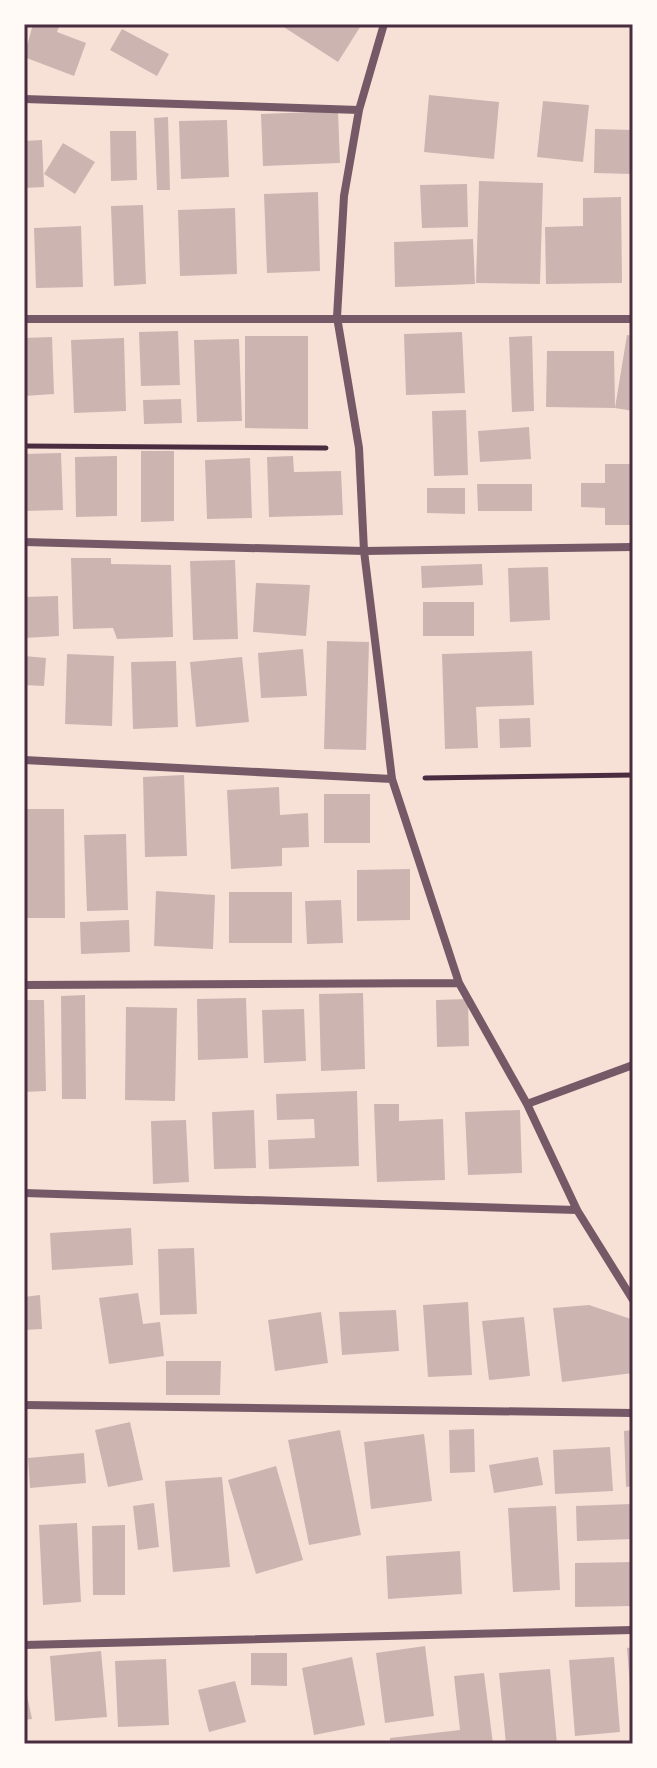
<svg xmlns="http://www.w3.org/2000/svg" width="657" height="1768" font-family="'Asap Condensed',sans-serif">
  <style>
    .building { fill: #ccb4b1 }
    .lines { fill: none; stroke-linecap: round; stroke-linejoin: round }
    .path { stroke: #4a2c40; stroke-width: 5 }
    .minor { stroke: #755966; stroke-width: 8 }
    .neatline { fill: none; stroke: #4a2c40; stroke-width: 3 }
  </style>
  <rect width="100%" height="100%" fill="#f7e1d7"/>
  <path class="building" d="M33,24h27l-3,8 29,11 -12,33 -50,-19z
    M279,24h83l-24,38z
    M122,29l47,25 -12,22 -47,-26z
    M429,95l70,7 -5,57 -70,-7z
    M543,101l46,4 -6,57 -46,-5z
    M338,111l2,52 -77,3 -2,-52z
    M168,117l2,73h-13l-3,-72z
    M227,120l2,57 -48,2 -2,-58z
    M595,129l38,1v44l-39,-1z
    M110,131h26l1,49 -26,1z
    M42,140l2,47 -20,1v-47z
    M63,143l32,19 -20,32 -31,-20z
    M479,181l64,2 -3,101 -64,-1z
    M467,184l1,43 -46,1 -2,-43z
    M318,192l2,79 -53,2 -3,-79z
    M621,197l1,86 -76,1 -1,-57 38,-1v-28z
    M143,205l3,79 -32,2 -3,-80z
    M235,208l2,66 -57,2 -2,-66z
    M81,226l2,61 -47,1 -2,-60z
    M473,239l2,45 -80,3 -1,-45z
    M178,331l2,54 -39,1 -2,-54z
    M462,332l3,61 -59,2 -2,-61z
    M627,335l6,1v75l-18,-3z
    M245,336h63v93l-63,-1z
    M532,336l2,75 -22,1 -3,-75z
    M52,337l2,57 -30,2v-58z
    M124,338l2,73 -52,2 -3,-73z
    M239,339l3,82 -45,1 -3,-82z
    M547,351h67l1,57 -69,-1z
    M181,399l1,24 -38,1 -1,-24z
    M466,410l2,65 -34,1 -2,-65z
    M529,427l2,32 -51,3 -2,-31z
    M141,451h33v70l-33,1z
    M61,453l2,57 -39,1v-57z
    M117,456v60l-41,1 -1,-60z
    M293,456l1,16 47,-1 2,44 -74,2 -2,-60z
    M250,458l2,60 -45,1 -2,-59z
    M605,464h28v61h-28v-17l-24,-1v-24h24z
    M477,484h55v27h-54z
    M427,488h38v26l-38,-1z
    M71,558h40v6l60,1 2,72 -56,2 -4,-11 -40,1z
    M235,560l3,79 -45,1 -3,-79z
    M482,564l1,21 -61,3 -1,-22z
    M548,567l2,53 -40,2 -2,-54z
    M256,583l54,2 -4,51 -53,-4z
    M58,596l1,40 -35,2v-41z
    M423,602h51v34h-51z
    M327,641l42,1 -3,108 -42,-1z
    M303,649l4,47 -46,2 -3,-45z
    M532,651l2,54 -58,2 2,41 -33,1 -3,-95z
    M67,654l47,2 -2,70 -47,-2z
    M24,656l22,2 -2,28 -20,-1z
    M242,657l7,65 -53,5 -6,-65z
    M176,661l2,66 -45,2 -2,-67z
    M530,718l1,29 -31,1 -1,-29z
    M184,775l3,81 -42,1 -2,-80z
    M279,787l1,28 28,-2 1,34 -27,1v18l-51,3 -4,-79z
    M324,794h46v49h-46z
    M24,809h40l1,109h-41z
    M126,834l2,76 -41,1 -3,-76z
    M410,869v51l-53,1v-51z
    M156,891l59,4 -2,54 -59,-3z
    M229,892h63v51h-63z
    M341,900l2,43 -36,1 -2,-43z
    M129,920l1,32 -49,2 -1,-32z
    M363,993l2,76 -44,2 -2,-77z
    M85,995l1,104h-24l-1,-103z
    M246,998l2,60 -50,2 -1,-61z
    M468,999l1,47 -32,1 -1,-47z
    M24,1000h20l2,91 -22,1z
    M126,1007l51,1 -2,93 -50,-1z
    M304,1009l2,52 -42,2 -2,-53z
    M357,1091l2,75 -90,3 -1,-29 47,-2 -1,-19 -37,1 -1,-26z
    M374,1104h25v17l44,-2 2,61 -68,2z
    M254,1110l2,58 -42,1 -2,-57z
    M520,1110l2,63 -54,2 -3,-63z
    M186,1120l3,62 -36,2 -2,-63z
    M131,1228l2,37 -81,5 -2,-37z
    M194,1248l3,66 -37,1 -2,-66z
    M138,1293l5,31 17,-2 4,34 -55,8 -10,-66z
    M40,1295l2,34 -18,1v-33z
    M468,1302l4,73 -44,2 -5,-72z
    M589,1305l42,14 2,54 -71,9 -9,-74z
    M396,1310l3,41 -57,4 -3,-43z
    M321,1312l7,51 -53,8 -7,-51z
    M524,1317l6,59 -41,4 -7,-59z
    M166,1361h55l-1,34h-54z
    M130,1422l13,58 -35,7 -13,-57z
    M474,1429l1,43 -25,1 -1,-43z
    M340,1430l21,105 -52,10 -21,-105z
    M633,1430v56l-7,1 -2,-56z
    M424,1434l8,67 -61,8 -7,-67z
    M610,1447l3,44 -58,3 -2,-44z
    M84,1453l2,30 -56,5 -2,-30z
    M538,1457l5,28 -49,8 -5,-28z
    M276,1466l27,94 -47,14 -28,-94z
    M222,1477l8,90 -57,5 -8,-91z
    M154,1503l5,44 -21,3 -5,-44z
    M631,1504l1,35 -55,2 -1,-35z
    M556,1506l4,84 -47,2 -5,-84z
    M77,1523l4,79 -38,3 -4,-80z
    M125,1525v70h-32l-1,-69z
    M460,1551l2,43 -74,5 -2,-43z
    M633,1562v44l-58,1v-44z
    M425,1646l9,70 -49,7 -9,-70z
    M633,1647v52h-2l-4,-51z
    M101,1651l6,66 -52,4 -5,-65z
    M251,1653h36v33l-36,-1z
    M352,1657l13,68 -51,10 -12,-67z
    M614,1657l6,75 -45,4 -6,-76z
    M166,1659l3,66 -51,2 -3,-66z
    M550,1669l7,75h-51l-7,-71z
    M484,1673l9,71h-103v-6l70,-8 -6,-54z
    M24,1681l8,38 -8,1z
    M235,1681l11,41 -37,10 -11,-42z"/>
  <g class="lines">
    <path class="path" d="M24,446l302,2
      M425,778l208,-3"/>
    <path class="minor" d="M384,24l-25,86 -15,86 -7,121 22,131 5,103 28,228 67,204 68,121 50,106 56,90
      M24,99l335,11
      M24,319h609
      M24,542l340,9 269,-4
      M24,760l368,19
      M24,985l435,-2
      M527,1104l106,-39
      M24,1193l553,17
      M24,1405l609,8
      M24,1645l609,-15"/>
  </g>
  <rect width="657" height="1768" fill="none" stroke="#fffaf5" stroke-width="52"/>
  <rect x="26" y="26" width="605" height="1716" class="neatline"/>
</svg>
